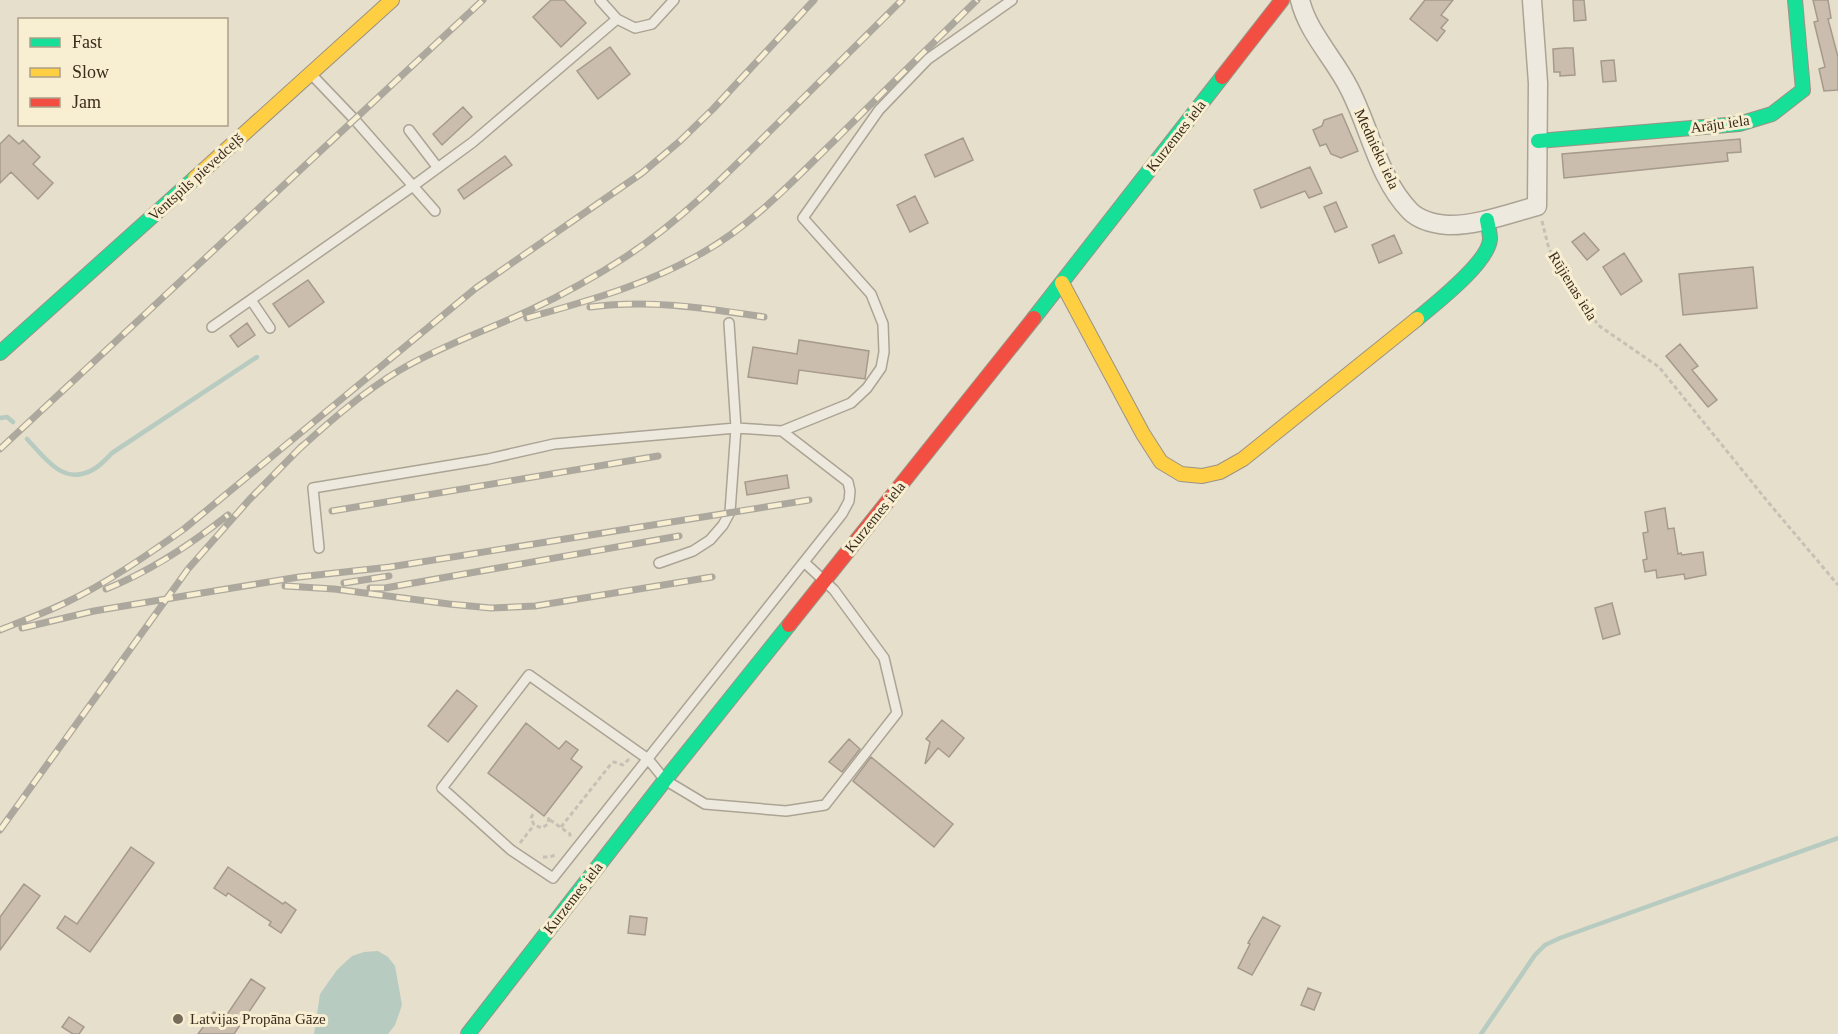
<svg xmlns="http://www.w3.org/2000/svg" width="1838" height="1034" font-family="Georgia,serif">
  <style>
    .water { fill: #b8cbc0 }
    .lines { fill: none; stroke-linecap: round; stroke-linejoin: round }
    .stream { stroke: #b8cbc0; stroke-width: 4.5 }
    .building { fill: #cabdad; stroke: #a69a8b; stroke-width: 1.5 }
    .lane-casing { stroke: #aba495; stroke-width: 12 }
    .street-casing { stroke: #aba495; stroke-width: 21 }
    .fast-casing { stroke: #9b9385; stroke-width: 16 }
    .slow-casing { stroke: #9b9385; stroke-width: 16 }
    .jam-casing { stroke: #9b9385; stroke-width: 16 }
    .path { stroke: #c7c0b5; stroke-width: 3; stroke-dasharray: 4.5 3; stroke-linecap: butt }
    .lane { stroke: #eee9de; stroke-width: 9 }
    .street { stroke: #eee9de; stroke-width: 18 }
    .fast { stroke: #16e098; stroke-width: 14 }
    .slow { stroke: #ffcf43; stroke-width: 14 }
    .jam { stroke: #f24e42; stroke-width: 14 }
    .rail-casing { stroke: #ada89e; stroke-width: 7 }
    .rail { stroke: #f8eed1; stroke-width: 4.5; stroke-dasharray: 14; stroke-linecap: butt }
    .poi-dot { fill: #776b5a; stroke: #f8eed1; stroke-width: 2 }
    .labels { text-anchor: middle; stroke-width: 6; stroke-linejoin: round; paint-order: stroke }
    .street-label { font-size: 15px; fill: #3b2c1d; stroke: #f8eed1 }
    .poi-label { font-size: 15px; fill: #3b2c1d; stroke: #f8eed1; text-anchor: start }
  </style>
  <rect width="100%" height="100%" fill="#e6dfcc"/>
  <path class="water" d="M378,951l10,6 7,9 7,39 -7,20 -7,9h-74l6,-40 17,-24 15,-14 12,-4z"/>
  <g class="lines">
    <path class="stream" d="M0,418l7,-1 6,5
      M27,439c19,20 37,48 67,30 7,-4 13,-11 18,-16l145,-96
      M1481,1034l54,-79 10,-10 15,-7 278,-100"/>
  </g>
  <path class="building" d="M551,0h13l22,23 -25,24 -28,-30z
    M1425,0h28l-12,15 7,5 -7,8 4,3 -8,10 -27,-22z
    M1573,0h11l2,20 -12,1z
    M1813,0h15l3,18 -3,1 10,38v33l-14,1 -5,-22 6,-2 -11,-45 4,-1z
    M610,47l20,27 -32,25 -21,-28z
    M1565,48h8l2,27 -15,1v-4h-6l-1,-23z
    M1614,60l2,21 -13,1 -2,-21z
    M463,107l9,10 -30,28 -9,-11z
    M1342,114l16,37 -17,7 -10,-4 -5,-10 -6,2 -7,-16 9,-4 2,-6z
    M9,135l10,9 4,-4 17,17 -7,7 20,19 -15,16 -27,-27 -11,11v-39z
    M963,138l10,22 -38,17 -10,-22z
    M1740,139l1,13 -14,1 1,8 -164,17 -2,-24z
    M505,156l7,9 -48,34 -6,-9z
    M1310,167l12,26 -13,5 -4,-7 -44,17 -7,-18z
    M915,196l13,27 -18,9 -13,-27z
    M1336,202l11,25 -12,5 -11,-25z
    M1584,233l15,17 -12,10 -15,-18z
    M1394,235l8,18 -23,10 -7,-18z
    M1624,253l18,28 -21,14 -18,-28z
    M1753,267l4,41 -74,7 -4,-41z
    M308,280l16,22 -35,25 -16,-23z
    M247,323l8,12 -17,12 -8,-11z
    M799,340l70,11 -4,28 -66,-9 -2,14 -49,-7 5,-30 44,7z
    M1680,344l18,22 -6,4 25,30 -9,7 -42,-51z
    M787,475l2,13 -42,7 -2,-13z
    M1665,508l3,21 6,-1 4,26 3,-1 1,2 21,-3 3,23 -21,4 -1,-5 -27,4 -1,-8 -11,2 -2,-12 4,-1 -4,-26 5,-1 -3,-20z
    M1612,603l8,31 -17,5 -8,-31z
    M457,690l20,16 -29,36 -20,-16z
    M942,720l22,18 -15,19 -11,-9 -13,16 5,-22 -4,-3z
    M526,723l33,26 7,-8 12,9 -7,9 11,8 -38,49 -56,-43z
    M849,739l11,10 -18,23 -13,-10z
    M871,757l82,67 -19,23 -81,-66z
    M131,847l23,16 -64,89 -33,-24 8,-12 12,8z
    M228,867l55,37 2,-2 11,8 -15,23 -12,-8 2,-3 -43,-29 -2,3 -12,-8z
    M24,884l16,12 -40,54v-33z
    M630,916l17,2 -2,17 -17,-2z
    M1263,917l17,9 -28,49 -14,-7 12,-24 -2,-1z
    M251,979l14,9 -31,46h-36l16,-22 10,7z
    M1308,988l13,5 -7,17 -13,-5z
    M69,1017l15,10 -5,7h-6l-11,-7z"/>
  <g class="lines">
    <defs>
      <path id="lane" d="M600,0l17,19 18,9 17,-4 22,-24
        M312,75l43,45 80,91
        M409,130l29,38
        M251,300l19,28
        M212,327l201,-141 60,-44 144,-123
        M782,431l69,-28 16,-15 14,-20 3,-16 -1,-28 -12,-30 -68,-76 76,-108 49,-51 84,-59
        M319,548l-6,-60 175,-29 66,-15 182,-16 46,3 66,51 2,9 -1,10 -7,13 -289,364 -42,-28 -69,-62 87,-113 119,84 17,21 40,24 81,7 39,-6 72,-92 -13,-55 -50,-68 -30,-28
        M659,563l34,-12 17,-11 13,-15 7,-13 6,-84 -7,-105"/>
      <path id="street" d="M1300,0c8,33 34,58 49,88 21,40 29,90 61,123 9,9 25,13 38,14 27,1 63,-12 89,-19l1,-123 -6,-83"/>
      <path id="fast" d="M1538,141l201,-17 33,-10 31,-24 -8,-90
        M1034,318l188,-241
        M1417,319c18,-15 72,-57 73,-80 0,-6 -2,-13 -3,-19
        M0,353l195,-175
        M468,1034l197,-254 124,-155"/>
      <path id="slow" d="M195,178l197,-178
        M1062,283l81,151 18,28 20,12 21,2 18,-4 23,-13 174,-140"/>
      <path id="jam" d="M1222,77l60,-77
        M789,625l245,-307"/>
    </defs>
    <use href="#lane" class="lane-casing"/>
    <use href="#street" class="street-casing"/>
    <use href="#fast" class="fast-casing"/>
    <use href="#slow" class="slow-casing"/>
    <use href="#jam" class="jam-casing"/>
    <path class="path" d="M1542,221l7,28 49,76 61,42 109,135 70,83
      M533,814l-2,4 3,7 8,3 6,-4 1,-8
      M550,820l20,14v3
      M561,827l50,-63 3,-2 9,3 6,-6
      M520,843l14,-18
      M543,857h7l7,-3"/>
    <use href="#lane" class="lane"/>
    <use href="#street" class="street"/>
    <use href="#fast" class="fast"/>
    <use href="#slow" class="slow"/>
    <use href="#jam" class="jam"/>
    <defs>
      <path id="rail" d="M590,307c59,-8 115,1 174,10
        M527,318c60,-17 120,-33 175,-65 50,-28 91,-72 132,-112 47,-47 95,-94 143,-141
        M0,449l483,-449
        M297,451c32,-29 66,-59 103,-81 41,-24 85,-39 128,-59 34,-16 67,-34 99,-55 53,-35 99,-81 143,-125 44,-44 88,-87 132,-131
        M332,511l326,-55
        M344,583l45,-7
        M285,586l49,3 115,15 42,4 44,-2 177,-29
        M370,588h15l294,-52
        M106,589c45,-18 84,-44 122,-74
        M22,628l72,-17 114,-19 91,-15 91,-10 419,-67
        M0,630c22,-9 44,-17 65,-27 42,-20 81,-47 119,-74l292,-241 166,-115 38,-32 33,-32 101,-109
        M0,830l188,-261 61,-69 53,-54"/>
    </defs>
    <use href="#rail" class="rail-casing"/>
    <use href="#rail" class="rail"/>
  </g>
  <circle class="poi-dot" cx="178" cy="1019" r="6"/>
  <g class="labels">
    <g class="street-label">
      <text transform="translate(1720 124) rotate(-8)" y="5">Arāju iela</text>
      <text transform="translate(1176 136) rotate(-52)" y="5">Kurzemes iela</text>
      <text transform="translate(1377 149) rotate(65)" y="5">Mednieku iela</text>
      <text transform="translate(196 177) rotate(-42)" y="5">Ventspils pievedceļš</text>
      <text transform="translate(1573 286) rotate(58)" y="5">Rūjienas iela</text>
      <text transform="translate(875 517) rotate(-51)" y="5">Kurzemes iela</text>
      <text transform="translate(573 898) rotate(-52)" y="5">Kurzemes iela</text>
    </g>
    <g class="poi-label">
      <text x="190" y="1024">Latvijas Propāna Gāze</text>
    </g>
  </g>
  <rect x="18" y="18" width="210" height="108" fill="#f8eed1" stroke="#aca089" stroke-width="1.5"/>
  <rect x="30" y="38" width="30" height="9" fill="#16e098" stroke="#aca089" stroke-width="1.5"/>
  <text x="72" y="48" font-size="18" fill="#3b2c1d">Fast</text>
  <rect x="30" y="68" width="30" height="9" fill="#ffcf43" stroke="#aca089" stroke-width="1.5"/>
  <text x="72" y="78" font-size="18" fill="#3b2c1d">Slow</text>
  <rect x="30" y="98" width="30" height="9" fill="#f24e42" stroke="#aca089" stroke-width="1.5"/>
  <text x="72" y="108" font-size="18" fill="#3b2c1d">Jam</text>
</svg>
